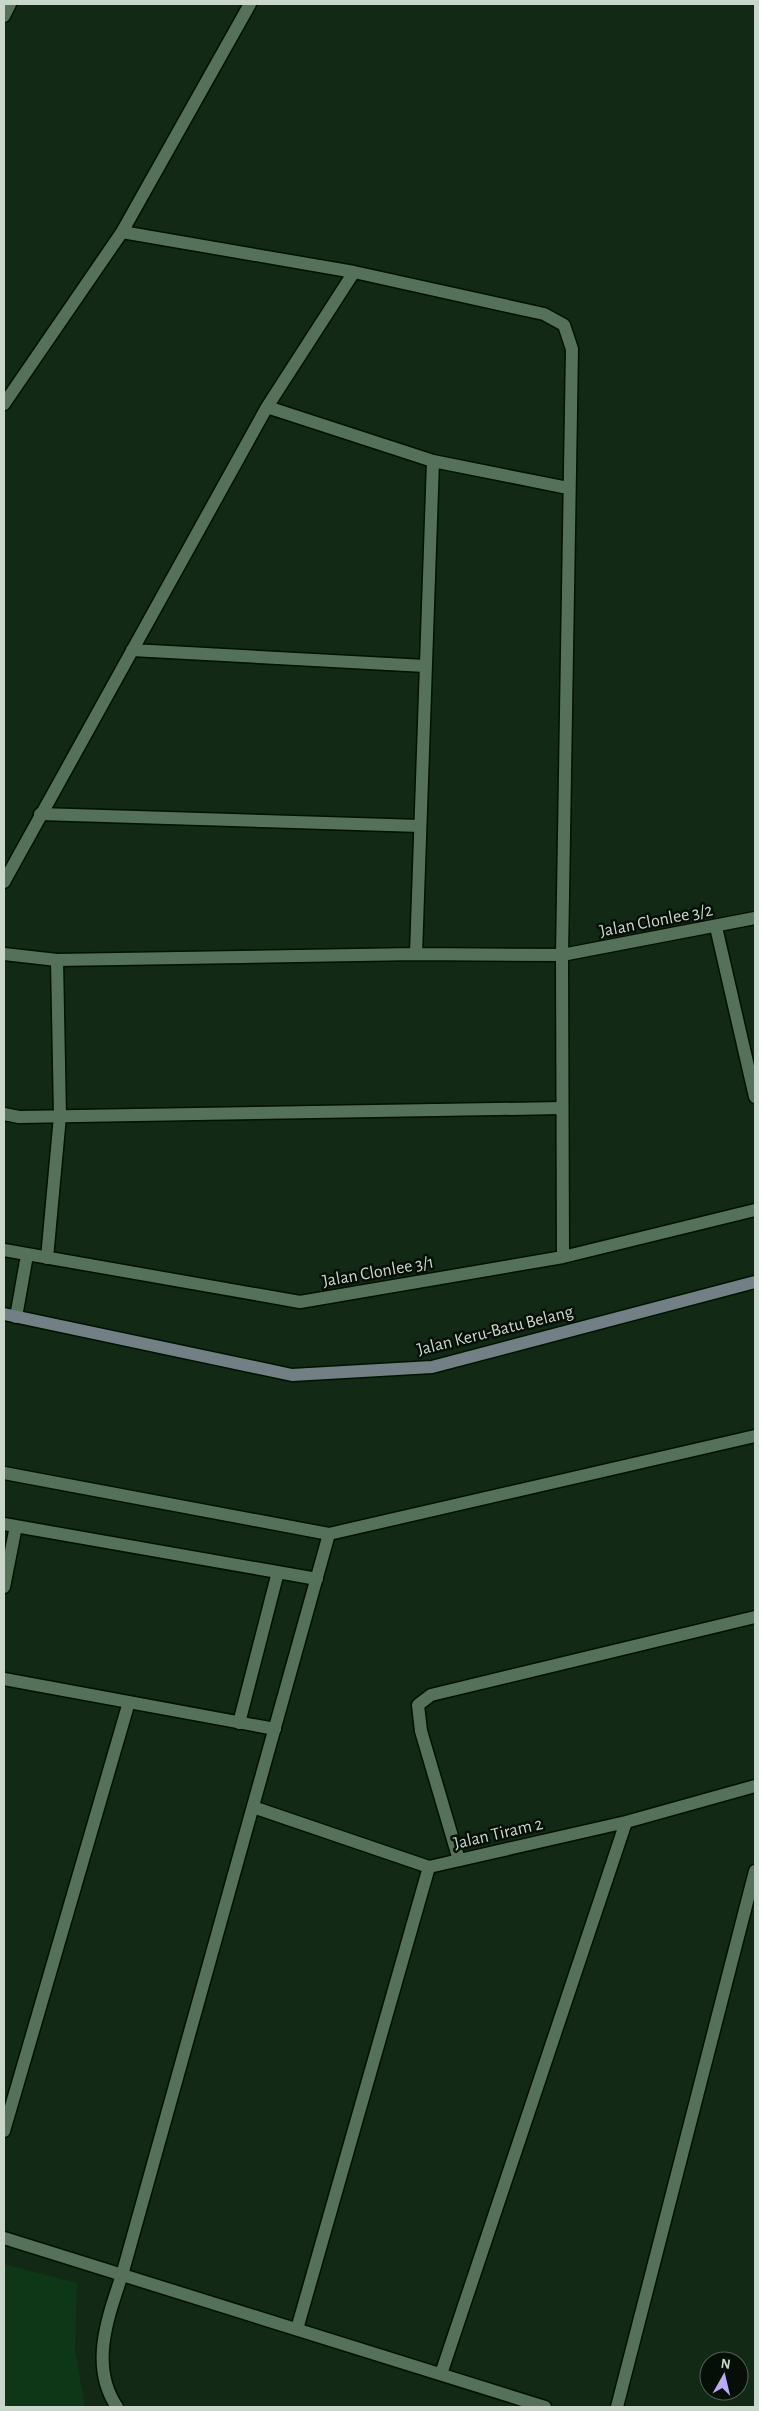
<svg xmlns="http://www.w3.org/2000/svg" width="759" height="2411" font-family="'Alegreya Sans',sans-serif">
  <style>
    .green { fill: #0e3718 }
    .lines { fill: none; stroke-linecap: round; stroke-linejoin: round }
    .lane-casing { stroke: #001202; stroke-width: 15 }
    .street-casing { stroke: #001202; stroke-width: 15 }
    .secondary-casing { stroke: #001202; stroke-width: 15 }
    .lane { stroke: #567159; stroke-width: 12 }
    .street { stroke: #567159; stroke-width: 12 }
    .secondary { stroke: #728086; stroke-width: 12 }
    .labels { text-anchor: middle; stroke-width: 5; stroke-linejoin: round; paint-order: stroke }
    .street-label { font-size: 18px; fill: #c9d7ca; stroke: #060f07 }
  </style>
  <rect width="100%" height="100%" fill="#112915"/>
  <path class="green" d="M4,2264l73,19 -2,67 10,57h-81z"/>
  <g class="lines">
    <defs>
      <path id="lane" d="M40,814l380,12
        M716,927l39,170
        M4,1114l15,3 543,-9
        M47,1258l13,-142 -3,-156
        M4,1679l271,50
        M459,1860l-38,-129 -3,-26 13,-10 324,-78
        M4,2131l125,-429
        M4,2238l541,169
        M297,2329l132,-462
        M617,2407l138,-536"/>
      <path id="street" d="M4,16l6,-12
        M122,232l232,40 190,42 20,11 8,24 -10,606 1,302
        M4,404l118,-172 128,-228
        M267,407l166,54 135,27
        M132,650l293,16
        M4,882l263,-475 87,-135
        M4,954l53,6 359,-6 146,1 193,-37
        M416,954l17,-493
        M4,1250l296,52 263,-45 192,-47
        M16,1317l11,-62
        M4,1473l325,61 -207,741c-14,42 -33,91 -5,132
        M4,1524l313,55
        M329,1534l426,-98
        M4,1587l12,-61
        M239,1723l39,-151
        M253,1807l176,60 197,-45 129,-36
        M441,2374l185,-552"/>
      <path id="secondary" d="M4,1314l288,61 140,-8 323,-85"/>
    </defs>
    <use href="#lane" class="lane-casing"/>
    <use href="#street" class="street-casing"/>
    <use href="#secondary" class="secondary-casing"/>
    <use href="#lane" class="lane"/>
    <use href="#street" class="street"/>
    <use href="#secondary" class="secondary"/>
  </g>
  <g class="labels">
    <g class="street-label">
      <text transform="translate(656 920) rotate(-11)" y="6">Jalan Clonlee 3/2</text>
      <text transform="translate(378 1271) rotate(-10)" y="6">Jalan Clonlee 3/1</text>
      <text transform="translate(495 1330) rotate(-14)" y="6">Jalan Keru-Batu Belang</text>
      <text transform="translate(498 1833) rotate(-13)" y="6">Jalan Tiram 2</text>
    </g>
  </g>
  <rect width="759" height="2411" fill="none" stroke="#c9d7ca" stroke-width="10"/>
  <g transform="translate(724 2376) rotate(8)"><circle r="24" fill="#060f07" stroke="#545f55"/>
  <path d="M0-4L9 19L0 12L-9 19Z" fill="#bbaaf6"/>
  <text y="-8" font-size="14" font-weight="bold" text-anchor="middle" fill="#c9d7ca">N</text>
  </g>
</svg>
